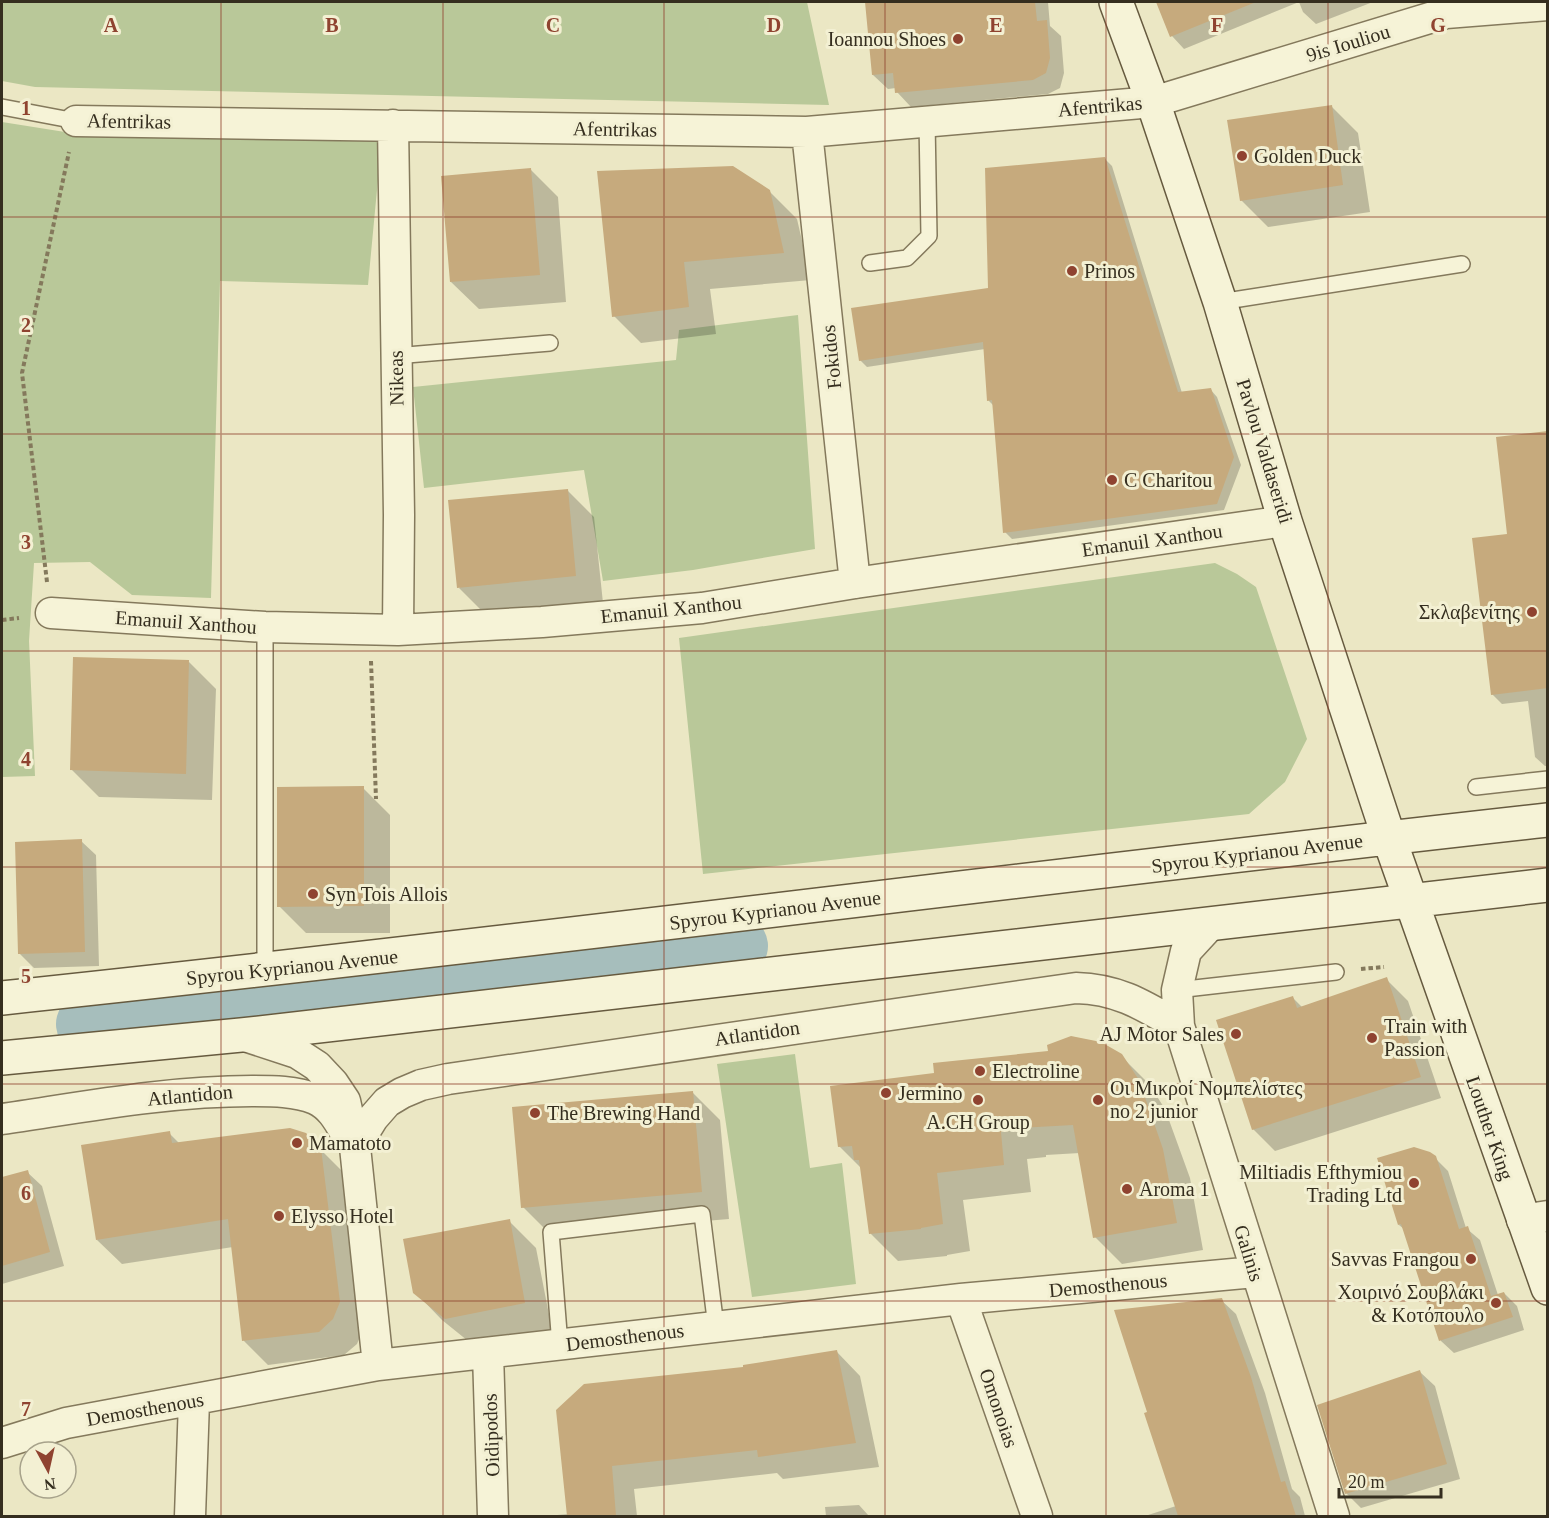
<svg xmlns="http://www.w3.org/2000/svg" width="1549" height="1518" font-family="Georgia,serif">
  <style>
    .green { fill: #b9c899 }
    .shadow { fill: #0003 }
    .lines { fill: none; stroke-linecap: round; stroke-linejoin: round }
    .river { stroke: #a6bebc; stroke-width: 62 }
    .building { fill: #c6aa7d }
    .lane-casing { stroke: #84795c; stroke-width: 18 }
    .street-casing { stroke: #84795c; stroke-width: 33 }
    .secondary-casing { stroke: #665a3f; stroke-width: 36 }
    .path { stroke: #84795c; stroke-width: 4; stroke-dasharray: 4.5 3; stroke-linecap: butt }
    .lane { stroke: #f6f3d7; stroke-width: 15 }
    .street { stroke: #f6f3d7; stroke-width: 30 }
    .secondary { stroke: #f6f3d7; stroke-width: 33 }
    .grid { fill: none; stroke: #8f4330; stroke-width: 1.5; stroke-opacity: 0.55 }
    .poi-dot { fill: #8f4330; stroke: #f3f0d3; stroke-width: 2 }
    .labels { text-anchor: middle; stroke-width: 6; stroke-linejoin: round; paint-order: stroke }
    .poi-label { font-size: 20px; fill: #352e1f; stroke: #f3f0d3; text-anchor: start }
    .street-label { font-size: 20px; fill: #352e1f; stroke: #f3f0d3 }
    .grid-label { font-size: 20px; text-anchor: middle; font-weight: bold; fill: #8f4330; stroke: #f3f0d3; stroke-width: 6; stroke-linejoin: round; paint-order: stroke }
  </style>
  <rect width="100%" height="100%" fill="#ebe7c4"/>
  <path class="green" d="M2,2h805l22,103 -794,-18 -33,-6z
    M2,122l63,10 317,5 -14,148 -148,-4 -9,317 -79,-3 -42,-33 -56,1 -5,78 6,135 -33,1z
    M798,315l17,234 -122,21 -90,11 -19,-111 -160,18 -11,-101 263,-27 3,-30z
    M1215,563l22,11 19,13 51,152 -22,43 -36,32 -546,60 -24,-236z
    M795,1054l15,114 32,-5 14,121 -104,13 -35,-233z"/>
  <path class="shadow" d="M866,2h182l2,24 11,10 3,37 -4,15 -12,6 -137,13 -14,-15 -1,-4 -8,1 -15,-14z
    M1157,2h216l-57,22 -13,-12 -4,-10 -115,47 -12,-13z
    M1331,106l27,27 12,79 -102,15 -27,-27z
    M1105,159l7,7 70,227 28,-4 7,8 24,68 -17,45 -212,29 -7,-7 -11,-126 -6,-6 -3,-51 -118,18 -7,-7 129,-70z
    M531,170l27,27 8,105 -87,7 -28,-27z
    M769,191l28,28 14,61 -101,9 6,45 -75,9 -27,-27z
    M1548,432v334h-3l-10,-9 -7,-56 -26,3 -10,-10 17,-159z
    M567,490l27,27 9,86 -117,12 -27,-27z
    M189,662l27,27 -4,111 -113,-3 -28,-28z
    M363,788l27,27v118h-84l-27,-27z
    M81,841l15,14 3,111 -65,2 -15,-15z
    M1386,979l22,22 33,97 -166,53 -22,-22 39,-132 10,10z
    M1121,1056l28,28 16,25 25,69 13,72 -81,14 -27,-27 -15,-84 -34,2v2l-19,2 4,33 -68,8 7,51 -23,4v1l-49,5 -27,-27 -9,-65 -23,-23z
    M693,1093l27,27 9,99 -179,15 -27,-27z
    M169,1133l11,11 125,-10 39,39 20,154 -7,17 -13,11 -76,10 -24,-24 -11,-94 -111,17 -25,-24z
    M1435,1158l13,13 18,57 14,12 18,55 6,-2 13,13 7,24 -70,23 -13,-12 -37,-112 -5,-4z
    M27,1172l15,14 22,80 -62,18v-105z
    M509,1221l27,27 16,82 -79,15 -31,-25 -27,-28z
    M1221,1300l15,14 29,79 27,96 8,8 5,19h-160l31,-10z
    M837,1352l23,24 19,91 -96,12 -6,-6 -143,16 3,27h-92l24,-2 -12,-103z
    M1420,1372l15,14 25,93 -99,29 -15,-15z
    M859,1505l10,11h-43l-1,-9z"/>
  <g class="lines">
    <path class="river" d="M87,1024l650,-78"/>
  </g>
  <path class="building" d="M865,2h170l2,19 10,-1 3,38 -4,15 -13,7 -138,13 -2,-20 -21,2z
    M1156,2h100l-86,35z
    M1332,105l11,80 -103,16 -13,-81z
    M1105,157l73,235 33,-4 23,69 -17,47 -214,29 -11,-133 -5,1 -4,-59 -124,19 -8,-53 137,-20 -3,-120z
    M733,166l37,24 14,63 -100,9 5,45 -77,10 -15,-146z
    M531,168l9,107 -90,7 -9,-106z
    M1548,431v257l-57,7 -19,-157 35,-4 -11,-97z
    M568,489l8,87 -119,12 -9,-88z
    M73,657l116,3 -3,114 -116,-4z
    M364,786v120l-87,1v-120z
    M82,839l3,113 -67,2 -3,-112z
    M1387,977l34,100 -169,53 -36,-110 77,-24 4,12z
    M1071,1036l30,6 21,12 17,26 24,69 14,74 -84,15 -20,-113 -54,3v2l-18,2 3,33 -67,8 6,51 -22,4v1l-52,5 -10,-74h-5l-2,-14 -14,1 -8,-61 104,-13 -1,-10 115,-12 -1,-6z
    M693,1091l9,101 -181,16 -9,-101z
    M290,1128l16,5 15,15 19,154 -7,17 -14,13 -77,9 -14,-122 -132,21 -15,-95 89,-14 2,12z
    M1414,1147l16,5 6,4 23,73 9,-3 23,70 13,-4 9,25 -74,24 -38,-117 -3,1 -21,-67z
    M28,1170l22,82 -48,14v-89z
    M510,1219l15,84 -80,16 -32,-26 -10,-54z
    M1222,1298l29,79 30,105 4,-1 11,35h-118l-34,-103 3,-1 -33,-102z
    M837,1350l19,93 -98,14 -1,-7 -145,16 4,50h-49l-11,-106 28,-26 159,-17v-2z
    M1420,1370l27,94 -102,30 -28,-89z"/>
  <g class="lines">
    <defs>
      <path id="lane" d="M2,107l74,14
        M870,263l37,-5 22,-22 -2,-115
        M1220,302l242,-38
        M395,356l155,-13
        M1476,787l72,-8
        M265,970v-343
        M1177,990l159,-18
        M560,1345l-9,-113 151,-18 14,113"/>
      <path id="street" d="M76,121l731,11 346,-30 293,-89 102,-8
        M393,125l6,390 -1,115
        M807,132l48,451
        M51,613l214,14 133,3 144,-8 160,-14 153,-25 430,-62
        M1210,925l-24,26 -9,39 2,36 155,490
        M242,1035l55,18 20,13 16,17 12,18 10,46 23,218
        M2,1119c82,-12 166,-28 250,-28 20,0 44,0 63,8 15,7 22,19 30,33
        M355,1147l18,-29 14,-16 15,-9 19,-8 27,-6 628,-91c42,1 67,17 103,38
        M1522,1220l26,-4
        M961,1299l76,217
        M488,1353l5,163
        M2,1443l64,-20 312,-58 583,-66 294,-27
        M190,1516l4,-115"/>
      <path id="secondary" d="M1116,2l37,100 67,200 65,219 104,317 159,450
        M2,998c515,-54 1030,-121 1546,-178
        M2,1058l239,-23 1307,-150"/>
    </defs>
    <use href="#lane" class="lane-casing"/>
    <use href="#street" class="street-casing"/>
    <use href="#secondary" class="secondary-casing"/>
    <path class="path" d="M47,582l-25,-209 47,-221
      M2,620l17,-2
      M371,661l5,138
      M1361,969l23,-2"/>
    <use href="#lane" class="lane"/>
    <use href="#street" class="street"/>
    <use href="#secondary" class="secondary"/>
  </g>
  <path class="grid" d="M221,2v1514M443,2v1514M664,2v1514M885,2v1514M1106,2v1514M1328,2v1514M2,217h1546M2,434h1546M2,651h1546M2,867h1546M2,1084h1546M2,1301h1546"/>
  <g class="poi-dot">
    <circle cx="958" cy="39" r="6"/>
    <circle cx="1242" cy="156" r="6"/>
    <circle cx="1072" cy="271" r="6"/>
    <circle cx="1112" cy="480" r="6"/>
    <circle cx="1532" cy="612" r="6"/>
    <circle cx="313" cy="894" r="6"/>
    <circle cx="1236" cy="1034" r="6"/>
    <circle cx="1372" cy="1038" r="6"/>
    <circle cx="980" cy="1071" r="6"/>
    <circle cx="886" cy="1093" r="6"/>
    <circle cx="978" cy="1100" r="6"/>
    <circle cx="1098" cy="1100" r="6"/>
    <circle cx="535" cy="1113" r="6"/>
    <circle cx="297" cy="1143" r="6"/>
    <circle cx="1414" cy="1183" r="6"/>
    <circle cx="1127" cy="1189" r="6"/>
    <circle cx="279" cy="1216" r="6"/>
    <circle cx="1471" cy="1259" r="6"/>
    <circle cx="1496" cy="1303" r="6"/>
  </g>
  <g class="labels">
    <g class="poi-label">
      <text x="946" y="46" text-anchor="end">Ioannou Shoes</text>
      <text x="1254" y="163">Golden Duck</text>
      <text x="1084" y="278">Prinos</text>
      <text x="1124" y="487">C Charitou</text>
      <text x="1520" y="619" text-anchor="end">Σκλαβενίτης</text>
      <text x="325" y="901">Syn Tois Allois</text>
      <text x="1384" y="1033">Train with<tspan x="1384" dy="23">Passion</tspan></text>
      <text x="1224" y="1041" text-anchor="end">AJ Motor Sales</text>
      <text x="992" y="1078">Electroline</text>
      <text x="1110" y="1095">Οι Μικροί Νομπελίστες<tspan x="1110" dy="23">no 2 junior</tspan></text>
      <text x="898" y="1100">Jermino</text>
      <text x="547" y="1120">The Brewing Hand</text>
      <text x="978" y="1129" text-anchor="middle">A.CH Group</text>
      <text x="309" y="1150">Mamatoto</text>
      <text x="1402" y="1179" text-anchor="end">Miltiadis Efthymiou<tspan x="1402" dy="23">Trading Ltd</tspan></text>
      <text x="1139" y="1196">Aroma 1</text>
      <text x="291" y="1223">Elysso Hotel</text>
      <text x="1459" y="1266" text-anchor="end">Savvas Frangou</text>
      <text x="1484" y="1299" text-anchor="end">Χοιρινό Σουβλάκι<tspan x="1484" dy="23">&amp; Κοτόπουλο</tspan></text>
    </g>
    <g class="street-label">
      <text transform="translate(1348 43) rotate(-17)" y="7">9is Iouliou</text>
      <text transform="translate(1100 106) rotate(-5)" y="7">Afentrikas</text>
      <text transform="translate(129 121) rotate(1)" y="7">Afentrikas</text>
      <text transform="translate(615 129) rotate(1)" y="7">Afentrikas</text>
      <text transform="translate(831 357) rotate(-96)" y="7">Fokidos</text>
      <text transform="translate(396 378) rotate(-91)" y="7">Nikeas</text>
      <text transform="translate(1265 451) rotate(73)" y="7">Pavlou Valdaseridi</text>
      <text transform="translate(1152 540) rotate(-8)" y="7">Emanuil Xanthou</text>
      <text transform="translate(671 609) rotate(-6)" y="7">Emanuil Xanthou</text>
      <text transform="translate(186 622) rotate(4)" y="7">Emanuil Xanthou</text>
      <text transform="translate(1257 853) rotate(-7)" y="7">Spyrou Kyprianou Avenue</text>
      <text transform="translate(775 910) rotate(-7)" y="7">Spyrou Kyprianou Avenue</text>
      <text transform="translate(292 967) rotate(-6)" y="7">Spyrou Kyprianou Avenue</text>
      <text transform="translate(757 1033) rotate(-8)" y="7">Atlantidon</text>
      <text transform="translate(190 1095) rotate(-5)" y="7">Atlantidon</text>
      <text transform="translate(1490 1128) rotate(71)" y="7">Louther King</text>
      <text transform="translate(1249 1253) rotate(73)" y="7">Galinis</text>
      <text transform="translate(1108 1285) rotate(-5)" y="7">Demosthenous</text>
      <text transform="translate(625 1337) rotate(-7)" y="7">Demosthenous</text>
      <text transform="translate(999 1408) rotate(71)" y="7">Omonoias</text>
      <text transform="translate(145 1409) rotate(-10)" y="7">Demosthenous</text>
      <text transform="translate(491 1435) rotate(-92)" y="7">Oidipodos</text>
    </g>
  </g>
  <g class="grid-label">
    <text x="111" y="32">A</text>
    <text x="332" y="32">B</text>
    <text x="553" y="32">C</text>
    <text x="774" y="32">D</text>
    <text x="996" y="32">E</text>
    <text x="1217" y="32">F</text>
    <text x="1438" y="32">G</text>
    <text x="26" y="115">1</text>
    <text x="26" y="332">2</text>
    <text x="26" y="549">3</text>
    <text x="26" y="766">4</text>
    <text x="26" y="983">5</text>
    <text x="26" y="1200">6</text>
    <text x="26" y="1416">7</text>
  </g>
  <rect width="1549" height="1518" fill="none" stroke="#352e1f" stroke-width="6"/>
  <g transform="translate(48 1470) rotate(172)"><circle r="28" fill="#f3f0d3" stroke="#a7a28b" stroke-width="1.5"/>
  <path d="M0-4.5L10 22L0 15L-10 22Z" fill="#8f4330"/>
  <text y="-9" font-size="16" font-weight="bold" text-anchor="middle" fill="#352e1f">N</text>
  </g>
  <path d="M1339 1488v9h102v-9" fill="none" stroke="#352e1f" stroke-width="3"/>
  <text x="1348" y="1488" font-size="18" fill="#352e1f" stroke="#f3f0d3" stroke-width="4.5" paint-order="stroke">20 m</text>
</svg>
